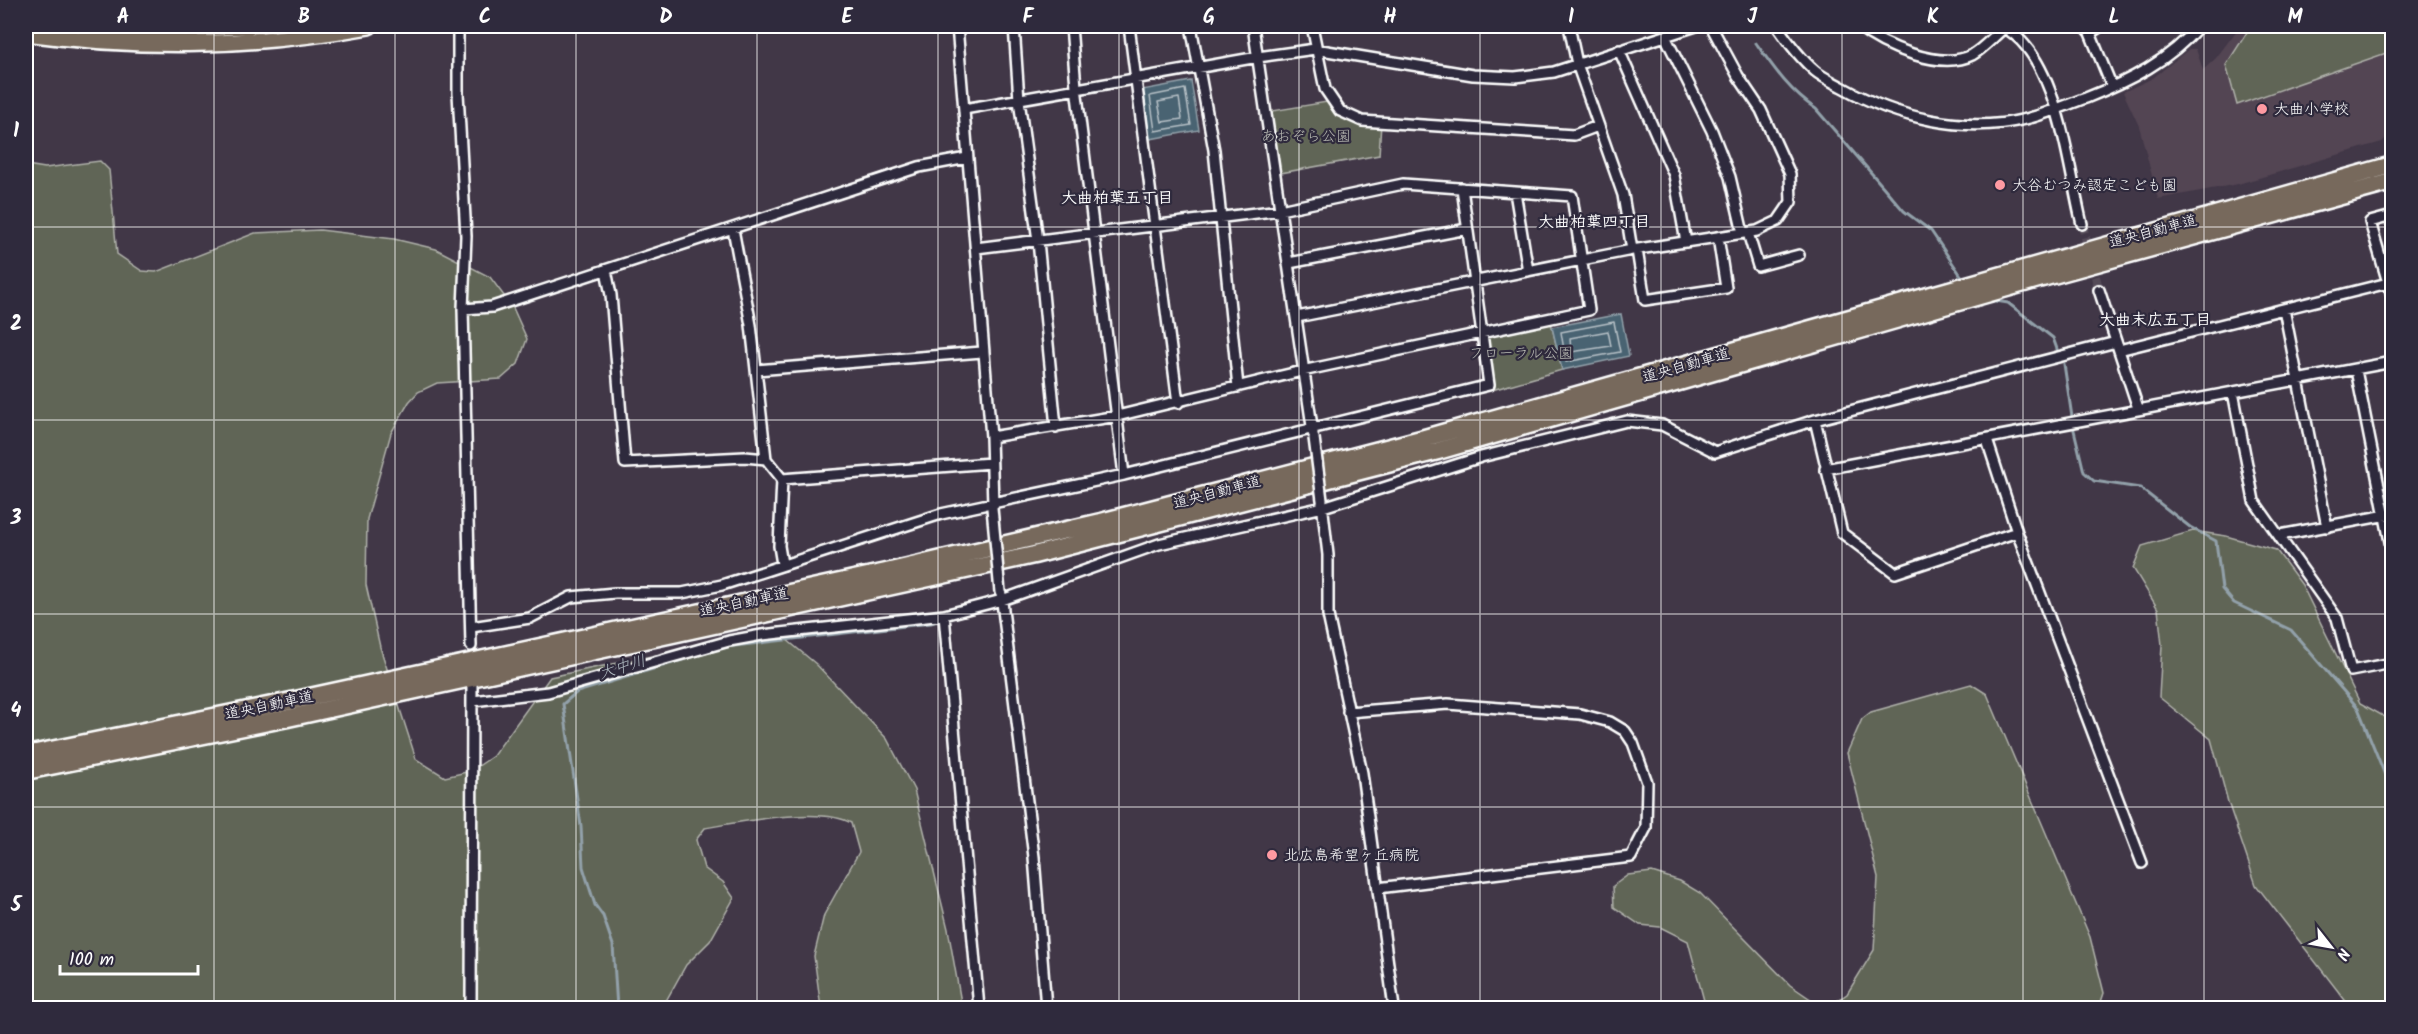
<svg xmlns="http://www.w3.org/2000/svg" width="2418" height="1034" font-family="Kalam,'Klee One',sans-serif">
  <style>
    .built { fill: #524452 }
    .green { fill: #616557; stroke: #b0b2ab; stroke-width: 1.5 }
    .water { fill: #4a6372; stroke: #92a1aa; stroke-width: 1.5 }
    .lines { fill: none; stroke-linecap: round; stroke-linejoin: round }
    .shore { stroke: #b7c1c7; stroke-width: 1.5 }
    .stream { stroke: #92a1aa; stroke-width: 3 }
    .minor-tunnel { stroke: #544b59; stroke-width: 9; stroke-dasharray: 9 4.5; stroke-linecap: butt }
    .minor-casing { stroke: #fff; stroke-width: 14 }
    .trunk-casing { stroke: #fff; stroke-width: 20 }
    .motorway-casing { stroke: #fff; stroke-width: 21 }
    .minor { stroke: #2f2a3d; stroke-width: 9 }
    .trunk { stroke: #77695c; stroke-width: 15 }
    .motorway { stroke: #77695c; stroke-width: 16 }
    .minor-bridge-casing { stroke: #fff; stroke-width: 14; stroke-linecap: butt }
    .minor-bridge { stroke: #2f2a3d; stroke-width: 9 }
    .grid { fill: none; stroke: #fff; stroke-width: 1.5; stroke-opacity: 0.55 }
    .poi-dot { fill: #ff9aa2; stroke: #2f2a3d; stroke-width: 2 }
    .labels { text-anchor: middle; stroke-width: 4.5; stroke-linejoin: round; paint-order: stroke }
    .poi-label { font-size: 15px; fill: #fff; stroke: #2f2a3d; text-anchor: start }
    .park-label { font-size: 15px; fill: #b8bab3; stroke: #2f2a3d }
    .street-label { font-size: 15px; fill: #fff; stroke: #2f2a3d }
    .neighbourhood-label { font-size: 16px; font-weight: bold; fill: #fff; stroke: #2f2a3d }
    .water-label { font-size: 16px; font-style: italic; fill: #aeb9c0; stroke: #2f2a3d }
    .neatline { fill: none; stroke: #fff; stroke-width: 2 }
    .grid-label { font-size: 20px; text-anchor: middle; font-weight: bold; fill: #fff }
  </style>
  <rect width="100%" height="100%" fill="#413747"/>
  <filter id="ink" filterUnits="userSpaceOnUse"><feTurbulence type="fractalNoise" baseFrequency=".0167" numOctaves="2"/><feDisplacementMap in="SourceGraphic" scale="12" xChannelSelector="R" yChannelSelector="G"/><feConvolveMatrix kernelMatrix="1 2 1 2 8 2 1 2 1" color-interpolation-filters="sRGB"/></filter>
  <g filter="url(#ink)">
    <path class="built" d="M2240,26h152v106l-10,10 -144,42 -80,15 -19,-73 -16,-34 30,-14 36,-29h7l7,21 13,-12z"/>
    <path class="green" d="M2251,26h135l6,7v18l-155,54 -11,-40z
      M1333,101l7,10 41,12 -2,32 -104,19 -9,-62z
      M100,161l9,9 8,84 25,17 14,1 99,-39 65,-3 74,9 42,10 54,28 23,31 14,31 -9,25 -17,15 -64,4 -19,9 -9,10 -18,31 -24,86 -1,66 14,62 36,112 29,18 26,-6 22,-15 57,-79 189,-39 42,-3 35,29 71,75 27,51 34,139 14,79h-141l-7,-52 10,-41 35,-63 -8,-29c-28,-17 -112,-1 -146,5l-9,12 8,28 19,14 11,16 -24,43 -24,24 -24,43h-636v-843l19,3z
      M1550,318l12,52 -70,20 -3,-5 -6,-53z
      M2193,531l33,5 50,14 26,35 58,118 32,18v287h-41l-95,-123 -28,-83 -17,-63 -52,-42 3,-52 -4,-36 -25,-41 9,-22z
      M1971,684l16,10 103,243 14,56 -5,15h-393l-18,-67 -28,-14 -20,-2 -26,-18 -1,-21 15,-11 24,-3 28,9 20,12 90,92 25,17h20l12,-8 27,-44 4,-73 -31,-124 15,-34 9,-7z"/>
    <path class="water" d="M1191,81l8,49 -49,9 -8,-49z
      M1621,314l8,42 -67,14 -10,-43z"/>
    <g class="lines">
      <path class="shore" d="M1185,89l6,36 -36,6 -5,-35z
        M1179,98l3,21 -20,3 -4,-20z
        M1614,322l6,30 -54,10 -5,-30z
        M1608,331l3,15 -40,6 -1,-14z"/>
      <path class="stream" d="M1756,43c17,24 34,49 60,66l88,102 27,20 33,49
        M1990,300l18,3 45,35 4,11
        M2064,364l8,53
        M2074,430l10,42 10,9 46,7 50,39 26,14 6,48 12,14 57,27 67,78 27,67 7,2
        M955,617l42,-11
        M617,1008l-4,-63 -10,-29 -8,-11 -12,-38 -2,-41 -18,-122 14,-12 148,-45 206,-24 12,-4"/>
      <path class="minor-tunnel" d="M2082,224l17,66"/>
      <defs>
        <path id="minor" d="M458,26v67l8,143 -3,73 8,337
          M957,26l34,411 2,68
          M1014,26l5,74 19,141 18,186
          M1071,26l5,61 48,388
          M1129,26l49,377
          M1191,26l23,124 24,237
          M1253,26l60,407
          M1312,26l13,63 15,22 22,10 212,14 24,-9
          M1569,26l8,38 46,131 9,55
          M1777,26c11,16 23,32 38,45 7,6 18,11 27,16 55,31 122,47 184,32 20,-5 40,-14 60,-21 43,-17 83,-37 113,-72
          M1858,26c25,20 82,45 114,29 12,-7 22,-19 33,-28
          M2001,26c57,27 67,142 81,198
          M2084,26l6,7 22,54
          M2090,33l11,-7
          M1665,36l47,95 18,46 13,56
          M1619,50l55,125 12,67
          M964,109l294,-52 57,-8 158,26 42,2 39,-5 142,-46
          M1515,192l13,79
          M2392,216l-22,6 22,74
          M733,229l18,96 15,134 16,20 -3,67 3,18
          M1748,233l10,33 41,-11
          M976,248l304,-38 123,-26 169,12 17,114 -287,61 -185,45 -126,21
          M1637,250l8,50 81,-12 -8,-51
          M1289,263l178,-34
          M606,270l5,25 14,168 120,-6 21,2
          M2099,290l39,118
          M463,309l29,-2 427,-140 48,-9
          M2284,309l43,218
          M1297,317l335,-67 125,-19 21,-10 13,-19 -1,-28 -29,-64 -23,-34 -27,-50
          M2119,350l269,-67
          M756,370l226,-18
          M2356,370l36,182
          M2233,392l21,109 83,117 14,53 41,-8
          M1815,420l27,113 53,40 122,-41
          M1987,440l30,92 125,331
          M1825,469l567,-107
          M782,479l209,-16
          M1322,503l6,52v60l34,158 32,235
          M2280,535l112,-21
          M1001,594l33,263 12,151
          M944,615l35,393
          M471,627l59,-9 41,-21 44,-4h67l40,-8 219,-71 183,-39 365,-90 -27,-197
          M473,701l75,-9 181,-51 33,-6 182,-20 58,-15 157,-56 164,-37 158,-50 146,-36 35,4 53,27 100,-32 301,-78
          M1348,712l100,-8 132,10 30,8 15,9 8,12 14,39 -1,46 -15,29 -253,31
          M471,1008l1,-324"/>
        <path id="trunk" d="M92,26l78,3 80,-3
          M26,33c118,16 226,14 343,-7"/>
        <path id="motorway" d="M26,755l251,-51 609,-132 215,-50 320,-83 971,-274
          M26,771l262,-53 746,-163 404,-104 597,-171 357,-98"/>
      </defs>
      <use href="#minor" class="minor-casing"/>
      <use href="#trunk" class="trunk-casing"/>
      <use href="#motorway" class="motorway-casing"/>
      <use href="#minor" class="minor"/>
      <use href="#trunk" class="trunk"/>
      <use href="#motorway" class="motorway"/>
      <defs>
        <path id="minor-bridge" d="M1314,438l8,62
          M992,508l8,84"/>
      </defs>
      <use href="#minor-bridge" class="minor-bridge-casing"/>
      <use href="#minor-bridge" class="minor-bridge"/>
    </g>
  </g>
  <path class="grid" d="M214,26v982M395,26v982M576,26v982M757,26v982M938,26v982M1119,26v982M1299,26v982M1480,26v982M1661,26v982M1842,26v982M2023,26v982M2204,26v982M26,227h2366M26,420h2366M26,614h2366M26,807h2366"/>
  <g class="poi-dot">
    <circle cx="2262" cy="109" r="6"/>
    <circle cx="2000" cy="185" r="6"/>
    <circle cx="1272" cy="855" r="6"/>
  </g>
  <g class="labels">
    <g class="poi-label">
      <text x="2274" y="114">大曲小学校</text>
      <text x="2012" y="190">大谷むつみ認定こども園</text>
      <text x="1284" y="860">北広島希望ヶ丘病院</text>
    </g>
    <g class="park-label">
      <text x="1306" y="141">あおぞら公園</text>
      <text x="1521" y="358">フローラル公園</text>
    </g>
    <g class="street-label">
      <text transform="translate(2153 231) rotate(-15)" y="5">道央自動車道</text>
      <text transform="translate(1686 365) rotate(-16)" y="5">道央自動車道</text>
      <text transform="translate(1217 492) rotate(-15)" y="5">道央自動車道</text>
      <text transform="translate(744 602) rotate(-12)" y="5">道央自動車道</text>
      <text transform="translate(269 705) rotate(-12)" y="5">道央自動車道</text>
    </g>
    <g class="neighbourhood-label">
      <text x="1117" y="203">大曲柏葉五丁目</text>
      <text x="1594" y="227">大曲柏葉四丁目</text>
      <text x="2155" y="325">大曲末広五丁目</text>
    </g>
    <g class="water-label">
      <text transform="translate(622 666) rotate(-17)" y="6">大中川</text>
    </g>
  </g>
  <rect width="2418" height="1034" fill="none" stroke="#2f2a3d" stroke-width="66"/>
  <g transform="translate(2331 947) rotate(121)" stroke="#2f2a3d" stroke-width="4.5" paint-order="stroke">
  <path d="M0-4.5L10 22L0 15L-10 22Z" fill="#ffffff"/>
  <text y="-9" font-size="16" font-weight="bold" text-anchor="middle" fill="#ffffff">N</text>
  </g>
  <path d="M60 965v9h138v-9" fill="none" stroke="#ffffff" stroke-width="3"/>
  <text x="69" y="965" font-size="18" fill="#ffffff" stroke="#2f2a3d" stroke-width="4.5" paint-order="stroke">100 m</text>
  <rect x="33" y="33" width="2352" height="968" class="neatline"/>
  <g class="grid-label">
    <text x="123" y="23">A</text>
    <text x="304" y="23">B</text>
    <text x="485" y="23">C</text>
    <text x="666" y="23">D</text>
    <text x="847" y="23">E</text>
    <text x="1028" y="23">F</text>
    <text x="1209" y="23">G</text>
    <text x="1390" y="23">H</text>
    <text x="1571" y="23">I</text>
    <text x="1752" y="23">J</text>
    <text x="1933" y="23">K</text>
    <text x="2114" y="23">L</text>
    <text x="2295" y="23">M</text>
    <text x="16" y="137">1</text>
    <text x="16" y="330">2</text>
    <text x="16" y="524">3</text>
    <text x="16" y="717">4</text>
    <text x="16" y="911">5</text>
  </g>
</svg>
